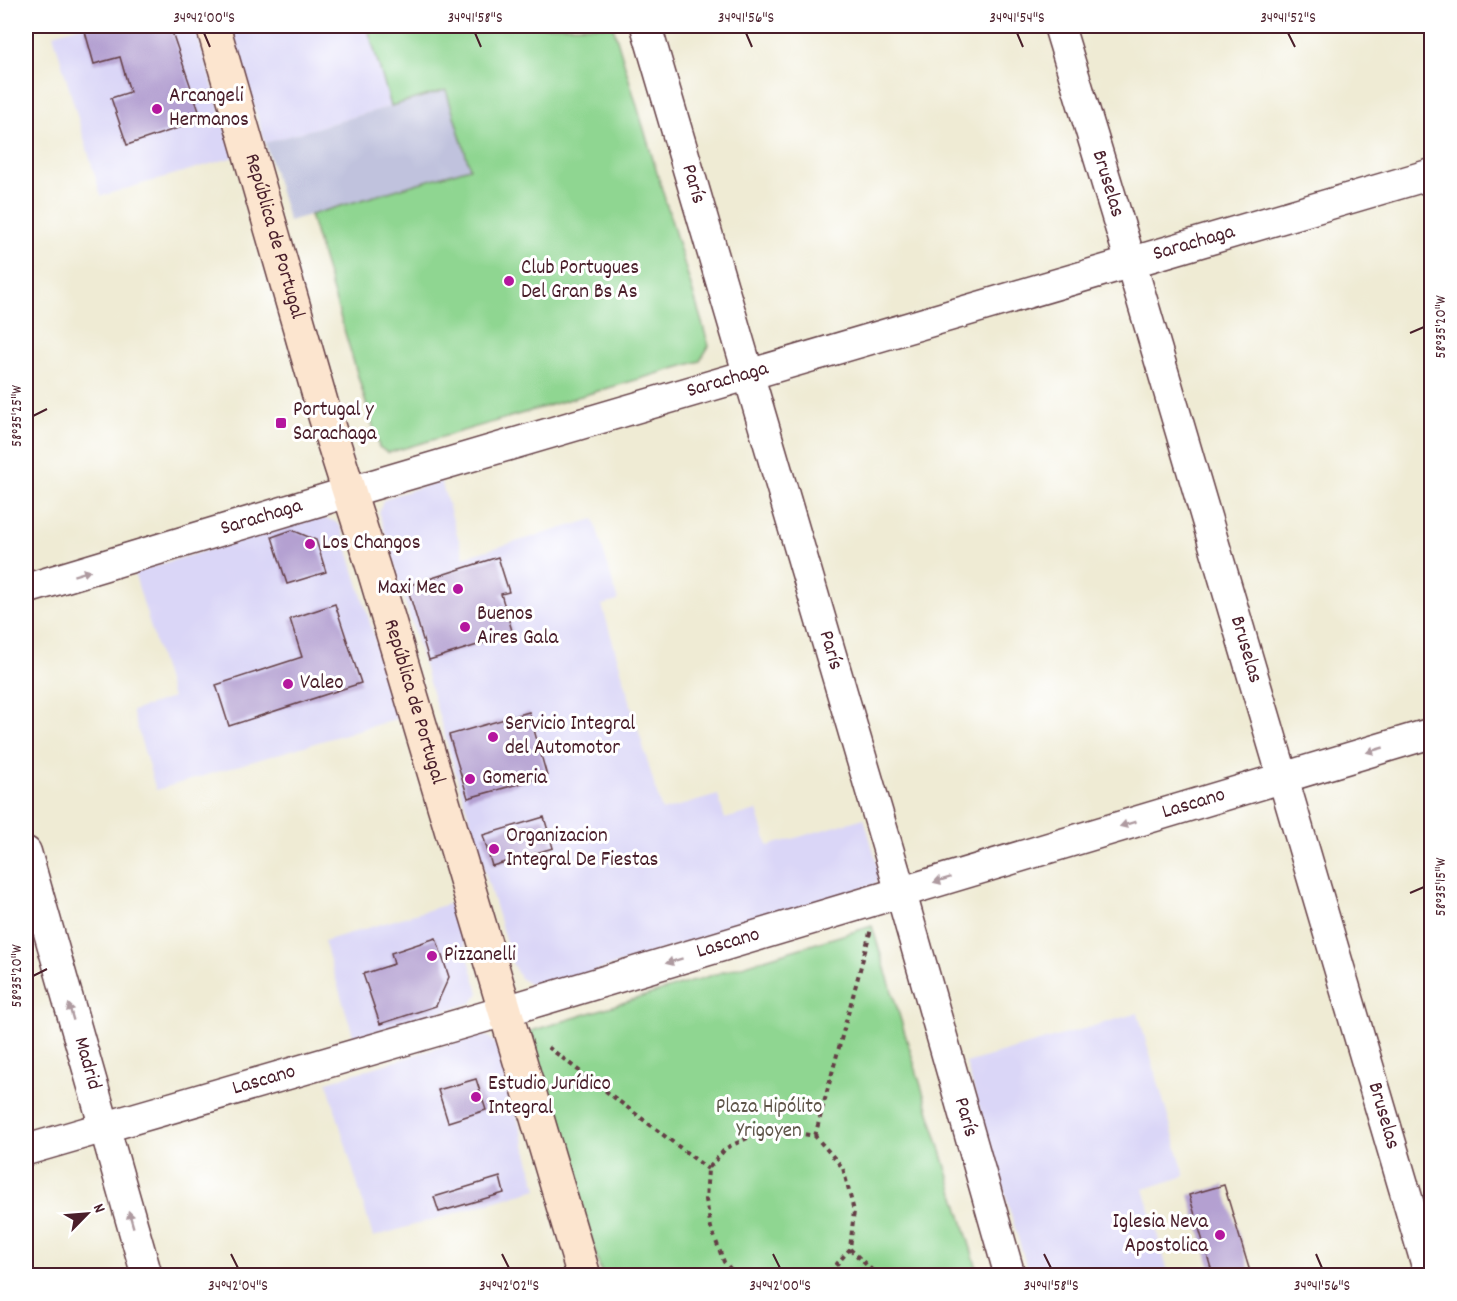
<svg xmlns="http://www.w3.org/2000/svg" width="1457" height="1301" viewBox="0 0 1457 1301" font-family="Dekko,sans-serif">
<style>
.built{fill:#dad6f7}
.industrial{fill:#c0c2dd}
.green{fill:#8fd691;stroke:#6c7a5e;stroke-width:1.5}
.building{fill:#b4a0d1}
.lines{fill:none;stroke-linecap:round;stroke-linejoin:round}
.minor-casing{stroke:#633e44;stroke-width:33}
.secondary-casing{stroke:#633e44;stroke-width:36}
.path{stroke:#633e44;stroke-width:4;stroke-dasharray:4.5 4.5;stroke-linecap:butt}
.minor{stroke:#fff;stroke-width:30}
.secondary{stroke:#fce5cf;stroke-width:33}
.oneway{fill:#ae9aa0}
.ticks{fill:none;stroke:#4a1f2b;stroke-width:2}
.poi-dot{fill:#b5179e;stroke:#fff;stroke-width:2}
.labels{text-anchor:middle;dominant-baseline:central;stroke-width:6;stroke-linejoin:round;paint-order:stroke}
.poi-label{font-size:21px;fill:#4a1f2b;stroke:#fff;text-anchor:start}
.street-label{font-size:21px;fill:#4a1f2b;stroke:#fff}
.park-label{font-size:21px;fill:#5f564a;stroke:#fff}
.neatline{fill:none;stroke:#4a1f2b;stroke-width:2}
.ticks-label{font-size:15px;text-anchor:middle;fill:#4a1f2b}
</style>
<rect width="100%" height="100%" fill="#fff"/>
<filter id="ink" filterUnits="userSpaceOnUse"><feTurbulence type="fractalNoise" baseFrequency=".0167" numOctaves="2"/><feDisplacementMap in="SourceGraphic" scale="12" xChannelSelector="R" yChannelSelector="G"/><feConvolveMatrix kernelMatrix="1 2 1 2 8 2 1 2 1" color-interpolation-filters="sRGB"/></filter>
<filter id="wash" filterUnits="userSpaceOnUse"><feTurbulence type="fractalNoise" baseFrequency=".008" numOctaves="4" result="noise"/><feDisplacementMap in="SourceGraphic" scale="24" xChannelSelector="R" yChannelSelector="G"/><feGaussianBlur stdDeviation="1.35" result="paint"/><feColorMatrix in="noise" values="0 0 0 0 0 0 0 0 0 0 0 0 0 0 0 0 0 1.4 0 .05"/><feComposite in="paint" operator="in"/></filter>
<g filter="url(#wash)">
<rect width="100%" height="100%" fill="#efebd4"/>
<g class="built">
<polygon points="81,26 195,26 234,157 101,196 53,34"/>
<polygon points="230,26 367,26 391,106 265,143"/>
<polygon points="441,481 464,557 594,519 618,601 602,605 662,811 718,795 725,819 757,810 768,846 864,818 880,874 876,884 547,986 533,986 520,978 512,963 379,513 383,501 392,496"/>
<polygon points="318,517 334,521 341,527 399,718 156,790 132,711 172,698 134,572"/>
<polygon points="452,903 479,993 472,1003 354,1038 324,941"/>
<polygon points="1138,1013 1185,1176 1144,1189 1169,1275 1029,1275 966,1063"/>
<polygon points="479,1035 489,1037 498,1046 537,1189 373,1237 327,1082"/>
</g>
<polygon class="industrial" points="446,90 470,168 289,221 265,143"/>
<g class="green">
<polygon points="367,26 613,26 709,346 700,361 388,453 379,447 310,215 470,168 446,90 391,106"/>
<polygon points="872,926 979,1275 602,1275 528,1032"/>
</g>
<g id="blocks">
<g class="building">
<polygon points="91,26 170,26 202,120 127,145 111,98 130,92 120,57 94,64 84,28"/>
<polygon points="292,530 316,540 326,572 287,584 272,537"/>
<polygon points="498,557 509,592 501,594 513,634 429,660 407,586"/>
<polygon points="335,604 361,683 229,726 216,685 302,657 290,619"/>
<polygon points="529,712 547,776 468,798 449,735"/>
<polygon points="544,817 553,848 492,866 483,835"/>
<polygon points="436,938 449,977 436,1006 380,1024 363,974 394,964 391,953"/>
<polygon points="476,1079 486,1110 448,1122 438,1090"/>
<polygon points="500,1177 504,1193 439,1212 434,1197"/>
<polygon points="1224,1185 1251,1275 1213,1275 1189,1195"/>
</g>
</g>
</g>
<g filter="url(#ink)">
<use href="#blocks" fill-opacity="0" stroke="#633e44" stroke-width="1.5"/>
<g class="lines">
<defs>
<g id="minor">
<path id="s1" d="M646 26 901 893 1010 1276"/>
<path id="s2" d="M1059 26 1131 263 1430 1276"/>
<path id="s3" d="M26 589 349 492 1432 174"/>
<path id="s4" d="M26 852 147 1276"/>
<path id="s5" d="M26 1150 505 1011 1432 733"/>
</g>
<g id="secondary">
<path id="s6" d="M213 26 325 416 373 567 584 1276"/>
</g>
</defs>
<use href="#minor" class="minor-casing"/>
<use href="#secondary" class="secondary-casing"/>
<g class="path">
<polyline points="548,1047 708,1169"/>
<polyline points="815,1136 871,929"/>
<polyline points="850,1249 878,1276"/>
<polyline points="737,1276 724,1262 711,1228 706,1200 708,1169 726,1148 756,1134 787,1131 815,1136 843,1168 854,1211 850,1249 829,1273 822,1276"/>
</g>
<use href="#minor" class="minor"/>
<use href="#secondary" class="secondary"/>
</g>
<defs><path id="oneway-solid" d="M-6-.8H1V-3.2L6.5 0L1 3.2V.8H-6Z" transform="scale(1.5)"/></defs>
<g class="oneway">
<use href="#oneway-solid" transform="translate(82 573) rotate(-17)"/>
<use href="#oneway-solid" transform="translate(1375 750) rotate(164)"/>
<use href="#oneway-solid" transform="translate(1128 824) rotate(163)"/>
<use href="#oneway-solid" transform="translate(942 880) rotate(163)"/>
<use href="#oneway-solid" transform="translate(674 961) rotate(163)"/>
<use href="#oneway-solid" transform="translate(71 1012) rotate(-106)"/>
<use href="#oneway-solid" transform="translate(131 1219) rotate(-106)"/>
</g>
</g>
<path class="ticks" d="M204 33 210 47M475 33 481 47M746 33 752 47M1017 33 1023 47M1288 33 1295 47M1410 333 1424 327M33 416 47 409M1410 893 1424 887M33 976 47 969M231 1254 238 1268M502 1254 509 1268M773 1254 780 1268M1044 1254 1051 1268M1316 1254 1322 1268"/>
<g class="poi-dot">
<circle cx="157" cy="109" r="6"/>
<circle cx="509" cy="281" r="6"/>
<rect x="275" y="417" width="12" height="12" rx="3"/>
<circle cx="310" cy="544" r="6"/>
<circle cx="458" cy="589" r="6"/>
<circle cx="465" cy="627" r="6"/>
<circle cx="288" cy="684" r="6"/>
<circle cx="493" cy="737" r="6"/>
<circle cx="470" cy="779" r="6"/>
<circle cx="494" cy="849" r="6"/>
<circle cx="432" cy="956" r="6"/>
<circle cx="476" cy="1097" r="6"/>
<circle cx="1220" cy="1235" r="6"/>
</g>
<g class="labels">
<g class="poi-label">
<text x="169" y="97">Arcangeli<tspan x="169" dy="24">Hermanos</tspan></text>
<text x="521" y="269">Club Portugues<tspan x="521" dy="24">Del Gran Bs As</tspan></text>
<text x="293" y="411">Portugal y<tspan x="293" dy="24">Sarachaga</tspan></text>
<text x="322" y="544">Los Changos</text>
<text x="446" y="589" text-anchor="end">Maxi Mec</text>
<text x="477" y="615">Buenos<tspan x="477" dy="24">Aires Gala</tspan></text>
<text x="300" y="684">Valeo</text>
<text x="505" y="725">Servicio Integral<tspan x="505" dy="24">del Automotor</tspan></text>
<text x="482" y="779">Gomeria</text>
<text x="506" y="837">Organizacion<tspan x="506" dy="24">Integral De Fiestas</tspan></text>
<text x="444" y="956">Pizzanelli</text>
<text x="488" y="1085">Estudio Jurídico<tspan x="488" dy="24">Integral</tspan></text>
<text x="1208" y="1223" text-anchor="end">Iglesia Neva<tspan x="1208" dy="24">Apostolica</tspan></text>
</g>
<g class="street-label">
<text stroke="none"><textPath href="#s1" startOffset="165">París</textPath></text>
<text stroke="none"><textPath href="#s2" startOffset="165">Bruselas</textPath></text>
<text stroke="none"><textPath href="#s6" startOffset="219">República de Portugal</textPath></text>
<text stroke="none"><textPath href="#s3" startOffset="1218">Sarachaga</textPath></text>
<text stroke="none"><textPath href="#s3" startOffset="732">Sarachaga</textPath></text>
<text stroke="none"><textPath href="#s3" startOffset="246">Sarachaga</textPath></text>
<text stroke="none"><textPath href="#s1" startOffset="651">París</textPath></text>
<text stroke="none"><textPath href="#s2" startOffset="651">Bruselas</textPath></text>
<text stroke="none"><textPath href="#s6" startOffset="705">República de Portugal</textPath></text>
<text stroke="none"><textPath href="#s5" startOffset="1218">Lascano</textPath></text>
<text stroke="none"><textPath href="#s5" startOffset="732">Lascano</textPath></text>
<text stroke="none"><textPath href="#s4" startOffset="220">Madrid</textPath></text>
<text stroke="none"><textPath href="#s5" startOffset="248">Lascano</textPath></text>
<text stroke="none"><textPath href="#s2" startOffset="1137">Bruselas</textPath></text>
<text stroke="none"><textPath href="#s1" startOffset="1137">París</textPath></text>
</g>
<g class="park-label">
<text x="769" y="1108">Plaza Hipólito<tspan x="769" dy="24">Yrigoyen</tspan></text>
</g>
</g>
<rect width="1457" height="1301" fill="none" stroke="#fff" stroke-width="66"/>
<g transform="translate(87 1214) rotate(65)" stroke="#ffffff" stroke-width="4.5" paint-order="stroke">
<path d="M0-4.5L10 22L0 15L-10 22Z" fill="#4a1f2b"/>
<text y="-9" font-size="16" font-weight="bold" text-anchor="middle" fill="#4a1f2b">N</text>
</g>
<rect x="33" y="33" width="1391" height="1235" class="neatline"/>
<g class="ticks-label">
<text x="204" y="22">34°42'00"S</text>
<text x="475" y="22">34°41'58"S</text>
<text x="746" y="22">34°41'56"S</text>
<text x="1017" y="22">34°41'54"S</text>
<text x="1288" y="22">34°41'52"S</text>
<text transform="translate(1440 327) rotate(-90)" y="5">58°35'20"W</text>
<text transform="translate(16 416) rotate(-90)" y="5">58°35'25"W</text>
<text transform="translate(1440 887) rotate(-90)" y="5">58°35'15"W</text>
<text transform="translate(16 976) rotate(-90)" y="5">58°35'20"W</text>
<text x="238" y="1290">34°42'04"S</text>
<text x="509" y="1290">34°42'02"S</text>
<text x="780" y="1290">34°42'00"S</text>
<text x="1051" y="1290">34°41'58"S</text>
<text x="1322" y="1290">34°41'56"S</text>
</g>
</svg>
